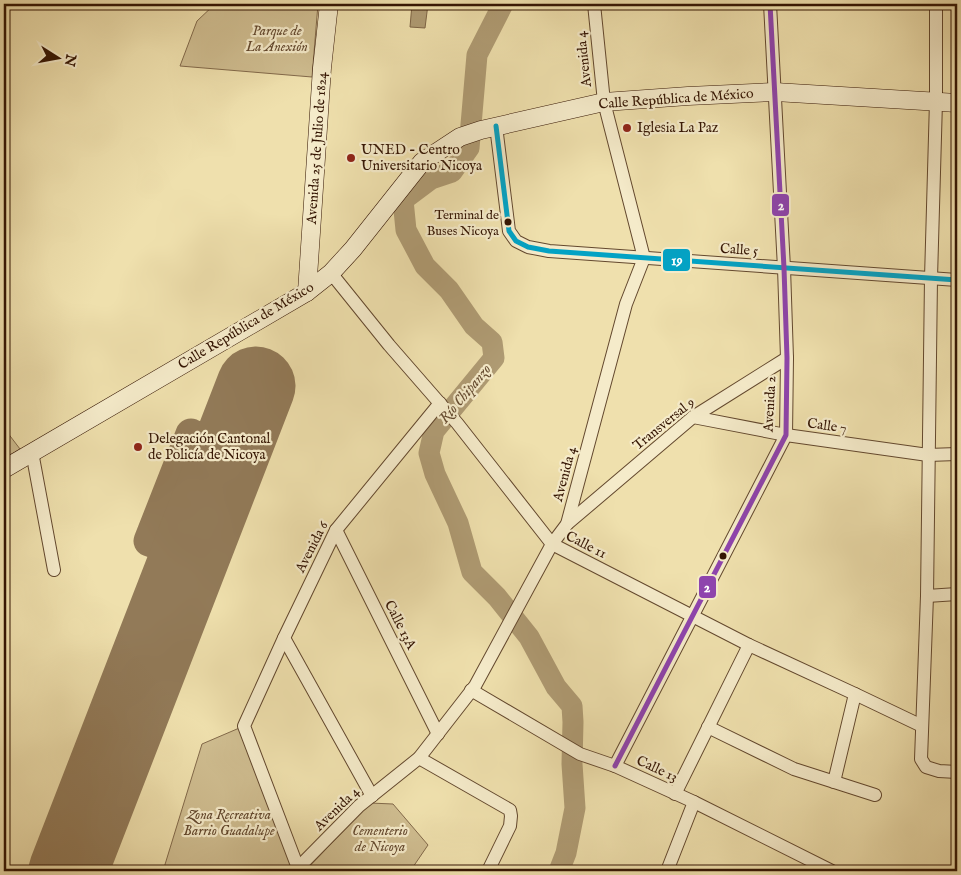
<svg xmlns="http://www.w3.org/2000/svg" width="961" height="875" viewBox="0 0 961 875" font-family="'IM FELL English',serif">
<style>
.green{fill:#cfbd90;stroke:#82694a}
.water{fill:#af9b73;stroke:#7e6546}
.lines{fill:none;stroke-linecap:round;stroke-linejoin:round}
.river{stroke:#af9b73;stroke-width:21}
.taxiway{stroke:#927a58;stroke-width:31}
.runway{stroke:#927a58;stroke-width:79}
.minor-casing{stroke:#63482e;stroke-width:14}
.secondary-casing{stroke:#341503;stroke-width:19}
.minor{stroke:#f5ebca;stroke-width:12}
.secondary{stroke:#f5ebca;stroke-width:18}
.bus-1-casing{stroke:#f5ebca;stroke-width:9}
.bus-2-casing{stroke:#f5ebca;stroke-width:9}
.bus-1{stroke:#03a2c4;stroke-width:5}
.bus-2{stroke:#8e44ad;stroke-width:5}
.poi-dot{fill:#8f2418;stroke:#f5ebca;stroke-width:2}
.bus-dot{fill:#341503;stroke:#f5ebca;stroke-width:2}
.labels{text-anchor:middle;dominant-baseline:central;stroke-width:4.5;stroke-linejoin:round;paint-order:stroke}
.bus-label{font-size:13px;fill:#341503;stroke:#f5ebca;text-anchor:end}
.park-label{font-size:14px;font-style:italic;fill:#62472d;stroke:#f5ebca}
.street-label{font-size:14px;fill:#341503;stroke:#f5ebca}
.poi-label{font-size:14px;fill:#341503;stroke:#f5ebca;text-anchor:start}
.water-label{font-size:15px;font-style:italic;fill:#654b30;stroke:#f5ebca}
.line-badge{stroke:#f5ebca;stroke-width:2}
.badge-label{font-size:14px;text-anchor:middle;font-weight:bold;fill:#fff}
</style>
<rect width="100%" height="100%" fill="#efe0ad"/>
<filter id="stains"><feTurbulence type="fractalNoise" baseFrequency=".004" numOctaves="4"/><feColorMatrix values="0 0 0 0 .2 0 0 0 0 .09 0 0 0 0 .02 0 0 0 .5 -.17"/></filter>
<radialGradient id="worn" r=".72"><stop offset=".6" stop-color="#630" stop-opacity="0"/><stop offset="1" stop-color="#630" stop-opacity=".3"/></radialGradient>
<g class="green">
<polygon points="215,4 318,4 312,77 180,66 197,21"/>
<polygon points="4,428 20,449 4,459"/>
<polygon points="244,726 294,871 163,871 202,744"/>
<polygon points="370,803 393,804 428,845 413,867 412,871 305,871"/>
</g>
<polygon class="water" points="412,4 428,4 425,28 410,27"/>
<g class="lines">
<polyline class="river" points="503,4 477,55 469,148 452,172 431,179 403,200 406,230 425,266 449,290 474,326 492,342 494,358 434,431 429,453 435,474 458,523 472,572 497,597 529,637 556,687 572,706 573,722 572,764 575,808 566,853 559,871"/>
<polyline class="taxiway" points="190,556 149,541 191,434 230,452"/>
<polyline class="runway" points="68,871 256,386"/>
<defs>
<g id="minor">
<polyline points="936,4 936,101 931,278 927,596 921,759 926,767 939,771 957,772"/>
<polyline points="496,126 509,231 516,241 528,247 549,251 957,280"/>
<polyline points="331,273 389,345 457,423 552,544 749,645 855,694 922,726"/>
<polyline points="693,417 786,435 928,455 957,454"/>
<polyline points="32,452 54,570"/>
<polyline points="567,524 693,417 787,358"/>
<polyline points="336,530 438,734"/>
<polyline points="927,596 957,594"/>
<polyline points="284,638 372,796"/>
<polyline points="471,690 580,754 615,766 694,802 832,871"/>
<polyline points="708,727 794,769 875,795"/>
<polyline points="419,758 510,810 511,816 510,826 488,871"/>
<polyline points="615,766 786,435 787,358 784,268 770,4"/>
<polyline points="834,782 855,694"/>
<polyline points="675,794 749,645"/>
<polyline points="298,868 244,726 284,638 336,530 440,403"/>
<polyline points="295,871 359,806 419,758 475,686 552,544 567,524 626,304 644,258 604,102 594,4"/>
<polyline points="667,871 694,802"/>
</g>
<g id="secondary">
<polyline points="307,292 322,68 329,4"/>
<polyline points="4,469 307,292 331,273 353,249 422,162 460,137 481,130 604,102 688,96 775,92 957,103"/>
</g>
</defs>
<use href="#minor" class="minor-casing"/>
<use href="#secondary" class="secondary-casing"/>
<use href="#minor" class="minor"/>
<use href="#secondary" class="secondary"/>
<defs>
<polyline id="bus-1" points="496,126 509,231 516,241 528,247 549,251 957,280"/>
<polyline id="bus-2" points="615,766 786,435 787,358 784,268 770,4"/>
</defs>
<use href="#bus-1" class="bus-1-casing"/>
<use href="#bus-2" class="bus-2-casing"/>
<use href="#bus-1" class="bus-1"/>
<use href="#bus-2" class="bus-2"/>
</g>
<g class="poi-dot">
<circle cx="627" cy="128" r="5"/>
<circle cx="351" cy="158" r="5"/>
<circle cx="138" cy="447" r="5"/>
</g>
<g class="bus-dot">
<circle cx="508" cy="222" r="4.5"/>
<circle cx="723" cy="556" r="4.5"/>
</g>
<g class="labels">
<g class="bus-label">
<text x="499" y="215">Terminal de<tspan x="499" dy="16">Buses Nicoya</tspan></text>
</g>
<g class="park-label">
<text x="277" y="31">Parque de<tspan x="277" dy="16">La Anexión</tspan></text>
<text x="229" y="815">Zona Recreativa<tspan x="229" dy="16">Barrio Guadalupe</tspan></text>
<text x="380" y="831">Cementerio<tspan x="380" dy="16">de Nicoya</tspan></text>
</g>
<g class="street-label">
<text transform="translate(584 59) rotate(-96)">Avenida 4</text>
<text transform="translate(676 99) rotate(-4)">Calle República de México</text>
<text transform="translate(317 148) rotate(-86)">Avenida 25 de Julio de 1824</text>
<text transform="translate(739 250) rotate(4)">Calle 5</text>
<text transform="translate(246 326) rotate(-31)">Calle República de México</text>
<text transform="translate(770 404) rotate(-87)">Avenida 2</text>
<text transform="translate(664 424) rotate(-39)">Transversal 9</text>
<text transform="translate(827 426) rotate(8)">Calle 7</text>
<text transform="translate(565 474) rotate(-75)">Avenida 4</text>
<text transform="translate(586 545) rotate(27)">Calle 11</text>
<text transform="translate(312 547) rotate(-63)">Avenida 6</text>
<text transform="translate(400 625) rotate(63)">Calle 13A</text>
<text transform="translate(657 769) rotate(25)">Calle 13</text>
<text transform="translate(337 809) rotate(-44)">Avenida 4</text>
</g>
<g class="poi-label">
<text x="637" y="128">Iglesia La Paz</text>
<text x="361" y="150">UNED - Centro<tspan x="361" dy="16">Universitario Nicoya</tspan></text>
<text x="148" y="439">Delegación Cantonal<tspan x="148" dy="16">de Policía de Nicoya</tspan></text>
</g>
<g class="water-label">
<text transform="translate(465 394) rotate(-50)">Río Chipanzo</text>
</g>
</g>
<g class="line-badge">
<rect x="771" y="193" width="19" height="24" rx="5" fill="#8e44ad"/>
<rect x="662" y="248" width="29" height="24" rx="5" fill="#03a2c4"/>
<rect x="698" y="575" width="19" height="24" rx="5" fill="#8e44ad"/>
</g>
<g class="badge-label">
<text x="781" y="210">2</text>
<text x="677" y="265">19</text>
<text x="707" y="592">2</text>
</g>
<rect width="961" height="875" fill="none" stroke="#efe0ad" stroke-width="20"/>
<rect x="5" y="5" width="951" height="865" fill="none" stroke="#341503" stroke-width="2.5"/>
<rect x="10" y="10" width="941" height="855" fill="none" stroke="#341503"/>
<g transform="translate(58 58) rotate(101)" stroke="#f5ebca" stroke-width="4" paint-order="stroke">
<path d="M0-4L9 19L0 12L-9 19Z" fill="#341503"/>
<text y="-8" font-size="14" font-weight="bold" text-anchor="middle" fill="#341503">N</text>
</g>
<rect width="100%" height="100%" filter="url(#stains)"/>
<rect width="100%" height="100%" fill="url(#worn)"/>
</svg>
